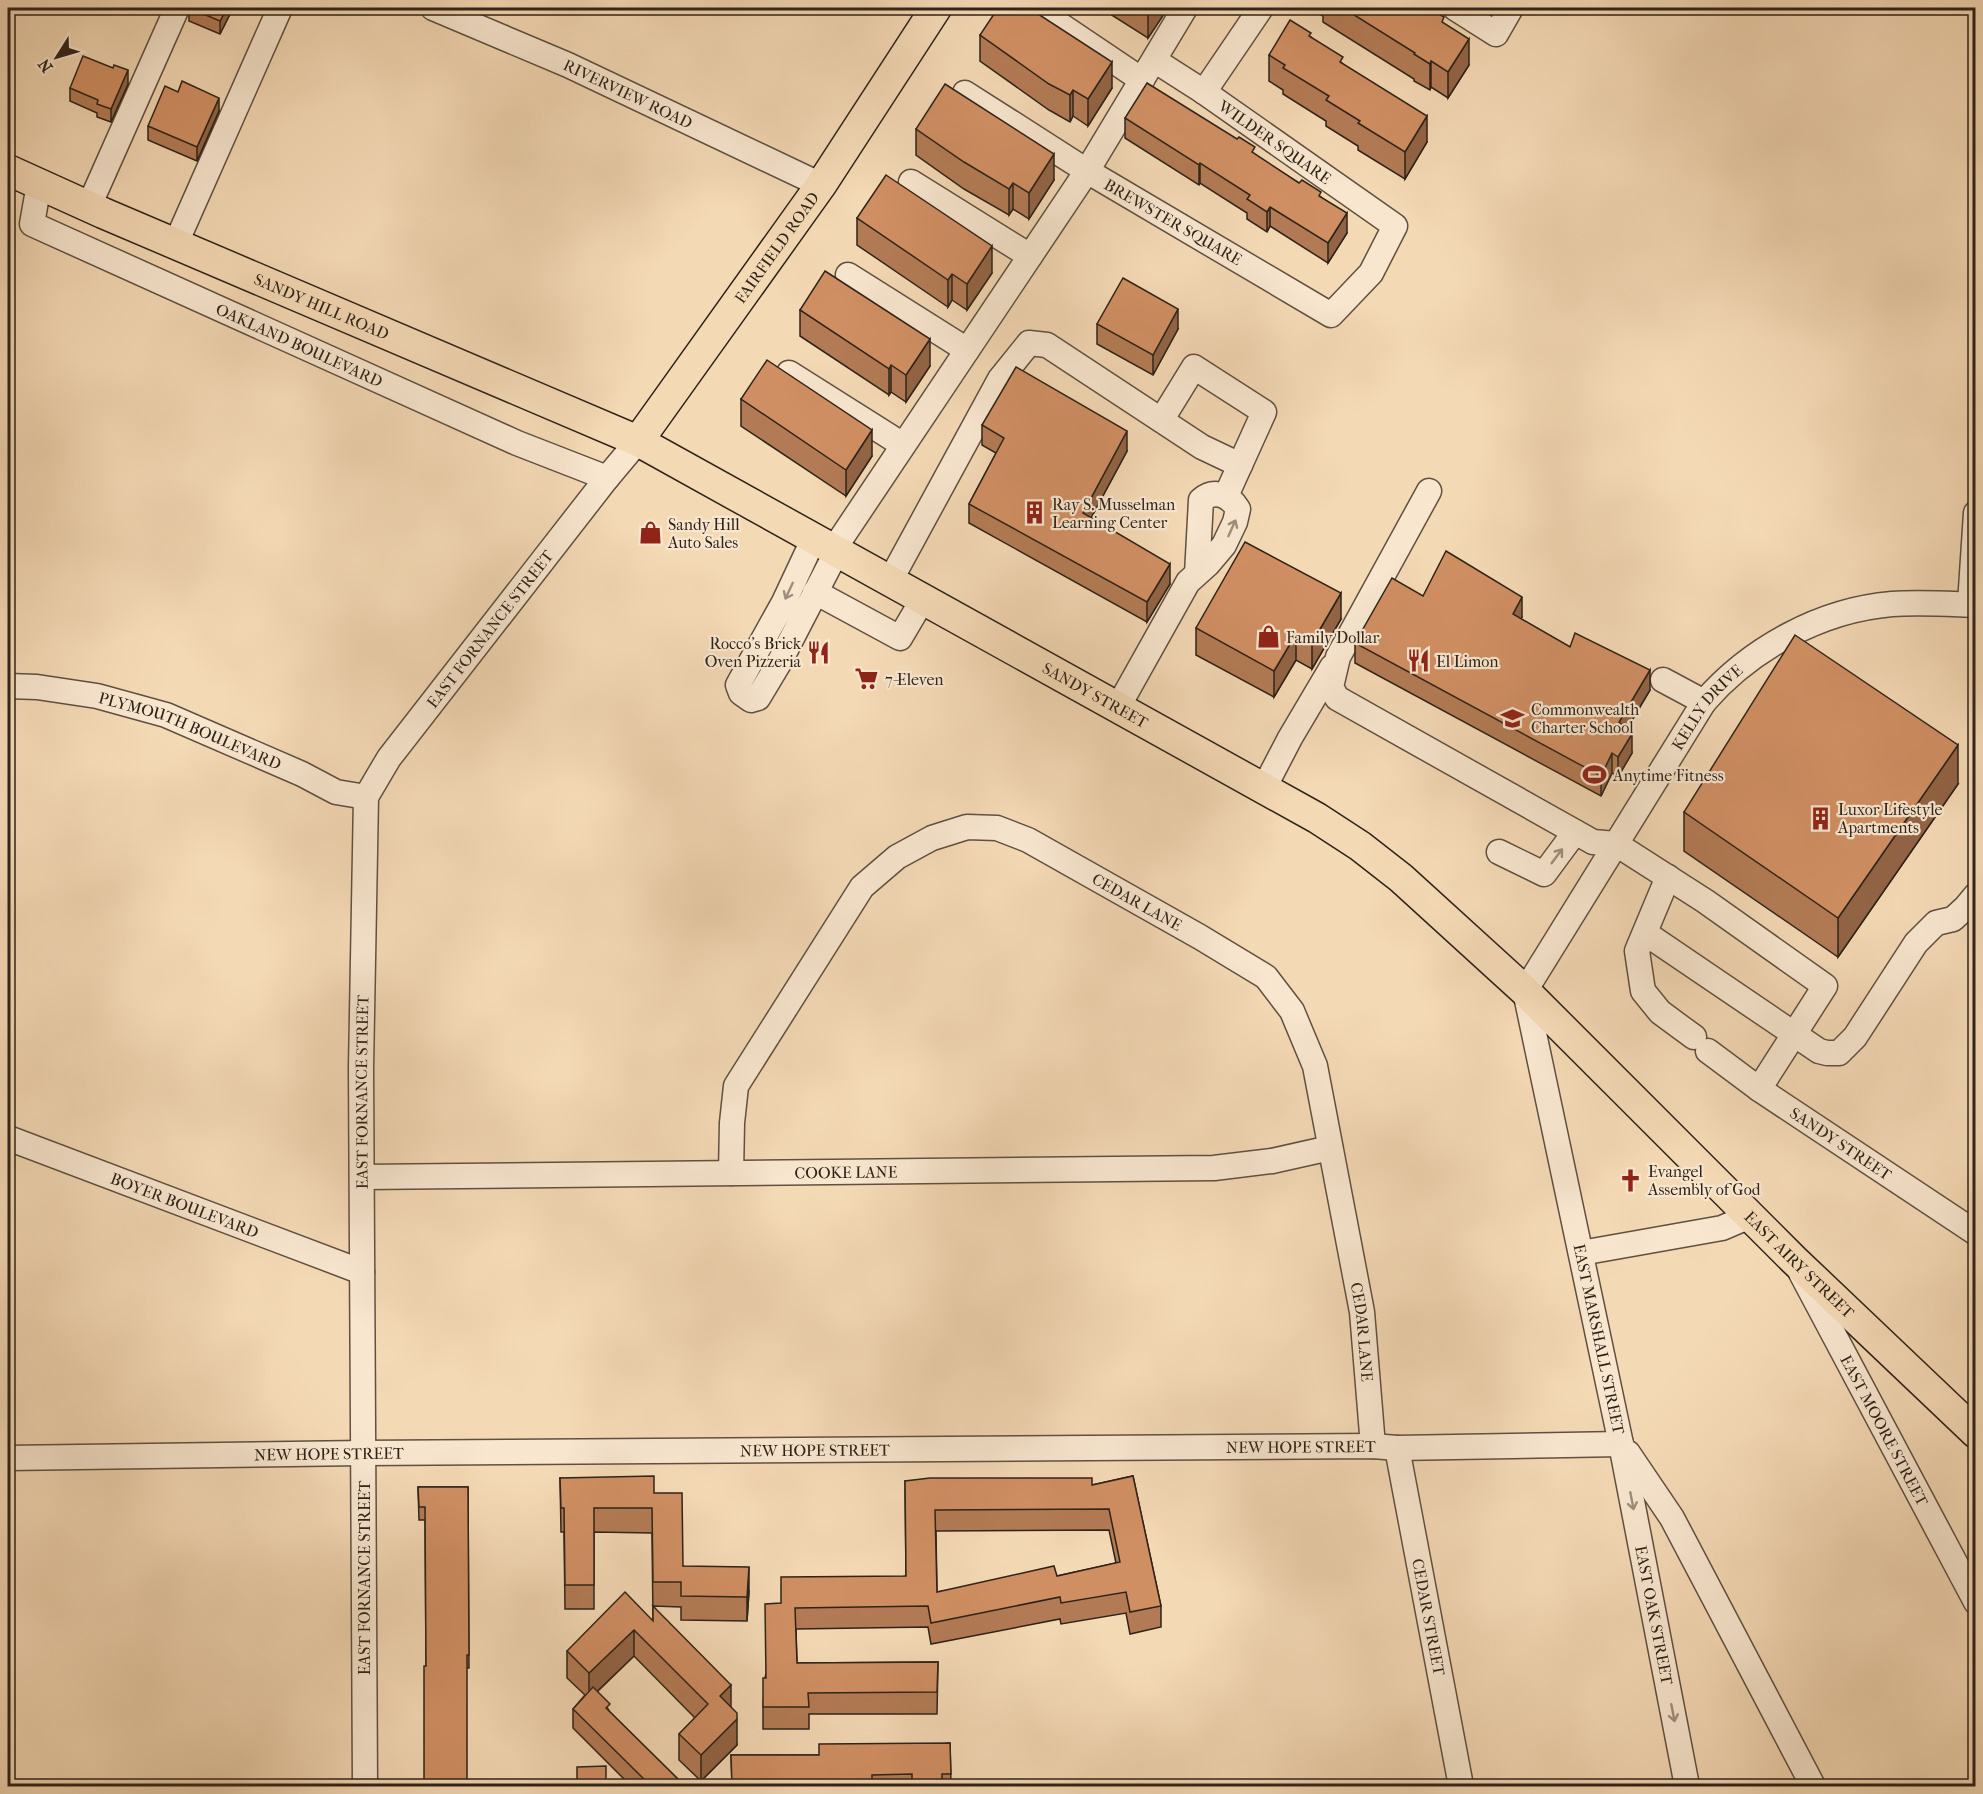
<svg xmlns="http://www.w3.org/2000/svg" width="1983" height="1794" viewBox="0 0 1983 1794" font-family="'IM FELL French Canon',serif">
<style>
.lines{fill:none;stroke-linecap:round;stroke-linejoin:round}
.minor-casing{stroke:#605040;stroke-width:27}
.major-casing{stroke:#2e2319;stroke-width:33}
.minor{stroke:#f8e6cf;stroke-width:24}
.major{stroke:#f4d9b5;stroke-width:30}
.wall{fill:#b37b55;stroke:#2e2319;stroke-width:1.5;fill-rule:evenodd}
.shaded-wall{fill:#926445;stroke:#2e2319;stroke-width:1.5}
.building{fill:#d08f63;stroke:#2e2319;stroke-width:1.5;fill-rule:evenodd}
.oneway{stroke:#9d8e7d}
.labels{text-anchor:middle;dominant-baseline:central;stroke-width:4.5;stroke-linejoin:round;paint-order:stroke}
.street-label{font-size:16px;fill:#2e2319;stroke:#f8e6cf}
.poi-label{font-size:16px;fill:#2e2319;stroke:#f8e6cf;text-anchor:start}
</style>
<rect width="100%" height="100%" fill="#f4d9b5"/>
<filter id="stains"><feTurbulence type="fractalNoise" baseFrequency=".00333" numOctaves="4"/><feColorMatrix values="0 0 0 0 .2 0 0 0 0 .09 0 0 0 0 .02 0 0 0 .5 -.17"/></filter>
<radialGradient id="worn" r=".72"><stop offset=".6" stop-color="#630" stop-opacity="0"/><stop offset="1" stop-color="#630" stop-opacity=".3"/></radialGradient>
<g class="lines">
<defs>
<g id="minor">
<path id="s1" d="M433 8 568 65 821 185"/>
<polyline points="1455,8 1496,34 1511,8"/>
<polyline points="1038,10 1142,80"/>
<path id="s2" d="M1154 60 1204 92 1395 226 1371 273 1331 315 1087 171 1185 8"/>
<polyline points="1204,92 1261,8"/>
<polyline points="911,182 1030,256"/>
<path id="s3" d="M39 184 32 224 517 443 607 478"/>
<polyline points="89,206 177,8"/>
<polyline points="176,243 280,8"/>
<polyline points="848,275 967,350"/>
<polyline points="789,373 903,445"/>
<polyline points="1162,419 1194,367 1264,412 1226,496"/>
<polyline points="1429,491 1338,657 1331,687 1337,698 1593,842 1616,844 1705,901 1825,986 1759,1089"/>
<polyline points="814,538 784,602 738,685 741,693 751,700 758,698 779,663 837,551"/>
<polyline points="834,549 1087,171 965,93"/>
<polyline points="890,581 1000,379 1029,343 1047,345 1202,447 1240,465"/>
<polyline points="815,592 900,638 923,599"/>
<polyline points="1970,604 1976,513"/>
<polyline points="1663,680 1704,702"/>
<path id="s4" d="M8 686 37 687 97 696 166 715 302 774 336 792 366 797"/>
<path d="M1118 707 1188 582 1208 564 1224 545 1235 522 1238 509C1230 496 1215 488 1201 500L1197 574"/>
<polyline points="1264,788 1290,738 1332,667"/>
<polyline points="1499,852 1544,874 1575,832"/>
<polyline points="1668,877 1637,951 1643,991 1660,1012 1694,1037"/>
<polyline points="1645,933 1819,1051 1827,1053 1839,1053 1855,1037 1916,943 1936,923 1953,919 1966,907 1976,895"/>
<path id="s5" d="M1708 1051 1759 1089 1976 1233"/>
<path id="s6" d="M8 1138 362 1272"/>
<path id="s7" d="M731 1173 732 1123 736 1086 862 887 897 857 932 838 967 827 997 828 1028 840 1200 937 1266 977 1292 1011 1315 1066 1362 1312 1373 1446"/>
<path id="s8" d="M362 1177 1214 1168 1272 1161 1330 1148"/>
<polyline points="1581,1253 1722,1228 1750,1216"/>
<path id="s9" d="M1801 1273 1976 1602"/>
<path id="s10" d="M1397 1448 1461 1786"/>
<polyline points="1628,1453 1672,1518 1813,1786"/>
<path id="s11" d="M8 1458 363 1453 1373 1446 1397 1448 1621 1444"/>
<path id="s12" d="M365 1786 361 1068 366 797 389 758 607 478 638 441"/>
<path id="s13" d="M1687 1786 1621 1444 1525 991 1704 702C1751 648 1821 610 1892 604 1920 602 1948 604 1976 605"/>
</g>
<g id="major">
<path id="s14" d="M8 170 103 213 638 441 1317 818 1360 846 1401 878 1525 991 1794 1260 1976 1433"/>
<path id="s15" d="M638 441 821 185 936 8"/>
</g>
</defs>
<use href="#minor" class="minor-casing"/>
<use href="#major" class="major-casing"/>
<use href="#minor" class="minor"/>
<use href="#major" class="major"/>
</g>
<g class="wall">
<polygon points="189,8 233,8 220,34 189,21"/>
<polygon points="1095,8 1168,8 1148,38 1107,12 1105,14"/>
<polygon points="1310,8 1429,8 1444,24 1469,65 1448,98 1431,87 1430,90 1414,81 1414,79 1323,22 1323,16"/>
<polygon points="980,35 1112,88 1088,126 1073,116 1070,122 1049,110 980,61"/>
<polygon points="1311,37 1343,64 1427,142 1405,179 1358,150 1358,146 1326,126 1326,121 1283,94 1283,90 1269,81 1269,55"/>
<polygon points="113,68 128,84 111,122 97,117 97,113 70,101 70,88"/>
<polygon points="219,111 197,161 148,140 148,126"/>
<polygon points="1125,118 1255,155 1321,197 1347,233 1328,263 1270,226 1267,232 1247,219 1247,213 1200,183 1199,185 1125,138"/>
<polygon points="916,129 1054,180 1029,219 1013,209 1009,215 964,189 916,155"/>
<polygon points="857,218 992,273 967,310 952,300 948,307 857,245"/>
<polygon points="800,310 930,366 906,402 891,392 889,395 800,336"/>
<polygon points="1097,324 1178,329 1153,375 1097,344"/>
<polygon points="741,399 872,456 846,496 741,426"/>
<polygon points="982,425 1127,451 1091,518 1170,584 1147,622 969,523 969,504 996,453 982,445"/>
<polygon points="1423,596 1522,617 1521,619 1570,647 1650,690 1627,729 1632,753 1618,777 1612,773 1601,796 1355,663 1355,643"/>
<polygon points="1341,619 1312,669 1296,660 1274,697 1196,655 1196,628"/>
<polygon points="1958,784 1838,957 1684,851 1684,812"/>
<path d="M1133 1476 1161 1606V1627L1130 1634 1126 1613 1061 1624 1060 1619 931 1644 928 1627 796 1629 797 1663 938 1662 937 1714H809V1729H763V1707L765 1678 781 1603 906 1576 905 1481 1092 1485ZM1109 1530 1116 1563 1057 1576 937 1592 936 1531Z"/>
<polygon points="560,1478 654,1493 683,1566 749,1591 747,1621 681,1620 681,1607 653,1606 731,1707 737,1745 701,1781 679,1760 679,1734 695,1718 634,1656 597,1692 610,1712 685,1786 631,1786 573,1728 573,1709 585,1695 567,1678 567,1651 653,1621 652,1533 594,1532 594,1609 565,1609 564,1532 561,1532"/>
<polygon points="418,1487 468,1487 469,1668 426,1666 425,1520 419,1520"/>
<polygon points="950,1743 951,1786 732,1786 731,1755 819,1755"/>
</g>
<g class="shaded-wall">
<polygon points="227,8 233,8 220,34 220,21"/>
<polygon points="1151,8 1168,8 1148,38 1148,12"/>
<polygon points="1469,39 1469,65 1448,98 1448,72"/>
<polygon points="1431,61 1431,87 1430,90 1430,64"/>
<polygon points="1112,62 1112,88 1088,126 1088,99"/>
<polygon points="128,70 128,84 111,122 111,109"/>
<polygon points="1073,90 1073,116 1070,122 1070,95"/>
<polygon points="219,98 219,111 197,161 197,147"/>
<polygon points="1427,116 1427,142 1405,179 1405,152"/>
<polygon points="1054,154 1054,180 1029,219 1029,193"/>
<polygon points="1200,163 1200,183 1199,185 1199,165"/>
<polygon points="1013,183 1013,209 1009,215 1009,189"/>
<polygon points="1270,207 1270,226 1267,232 1267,212"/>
<polygon points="1347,213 1347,233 1328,263 1328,243"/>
<polygon points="992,246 992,273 967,310 967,284"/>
<polygon points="952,274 952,300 948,307 948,280"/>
<polygon points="1178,309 1178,329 1153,375 1153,355"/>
<polygon points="930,339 930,366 906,402 906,375"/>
<polygon points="891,365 891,392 889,395 889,369"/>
<polygon points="872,430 872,456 846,496 846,470"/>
<polygon points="1127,431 1127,451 1083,533 1083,513"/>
<polygon points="1170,564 1170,584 1147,622 1147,602"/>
<polygon points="1341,593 1341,619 1312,669 1312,643"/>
<polygon points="1522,597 1522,617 1513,634 1513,614"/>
<polygon points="1296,634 1296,660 1274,697 1274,671"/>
<polygon points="1650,670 1650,690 1619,742 1619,722"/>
<polygon points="1632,734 1632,753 1618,777 1618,757"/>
<polygon points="1958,745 1958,784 1838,957 1838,918"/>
<polygon points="1612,753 1612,773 1601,796 1601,776"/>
<polygon points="749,1567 749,1591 747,1621 747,1597"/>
<polygon points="634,1630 634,1656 589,1699 589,1673"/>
<polygon points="731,1685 731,1711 720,1696"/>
<polygon points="737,1719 737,1745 701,1781 701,1755"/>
</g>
<g class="building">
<polygon points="189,8 227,8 220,21"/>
<polygon points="998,8 1029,8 1112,62 1088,99 1073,90 1070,95 1049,84 980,35"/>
<polygon points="1141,8 1151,8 1148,12"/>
<polygon points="1343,8 1429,8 1444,17 1442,22 1469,39 1448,72 1431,61 1430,64 1414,54 1415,53"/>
<polygon points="1290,20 1311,33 1309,36 1343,57 1340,62 1427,116 1405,152 1358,123 1360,121 1326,100 1329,96 1283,68 1285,65 1269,55"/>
<polygon points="83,56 113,68 114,65 128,70 111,109 97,104 98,100 70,88"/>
<polygon points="182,81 219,98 197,147 148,126 165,86 178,92"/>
<polygon points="1147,83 1237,139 1239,137 1255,147 1252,152 1299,183 1302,180 1321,192 1319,196 1347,213 1328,243 1270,207 1267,212 1247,199 1250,195 1200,163 1199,165 1125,118"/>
<polygon points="945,84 1054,154 1029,193 1013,183 1009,189 964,162 916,129"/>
<polygon points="886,175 992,246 967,284 952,274 948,280 857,218"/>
<polygon points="825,271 930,339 906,375 891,365 889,369 800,310"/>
<polygon points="1123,278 1178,309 1153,355 1097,324"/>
<polygon points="767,360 872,430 846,470 741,399"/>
<polygon points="1016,367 1127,431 1083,513 1170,564 1147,602 969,504 1004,438 982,425"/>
<polygon points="1245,542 1341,593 1312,643 1296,634 1274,671 1196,628"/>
<polygon points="1446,551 1522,597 1513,614 1570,647 1575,633 1650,670 1619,722 1632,734 1618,757 1612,753 1601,776 1355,643 1392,578 1423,596"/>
<polygon points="1795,635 1958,745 1838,918 1684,812"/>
<polygon points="654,1476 654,1493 682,1493 683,1566 749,1567 747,1597 681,1596 681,1582 653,1582 652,1508 594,1508 594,1585 565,1585 564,1508 561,1508 560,1478"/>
<path d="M1133 1476 1161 1606 1130 1612 1126 1592 1061 1603 1060 1597 931 1623 928 1606 795 1608 797 1663 938 1662 937 1692 808 1693 809 1707H763V1678H766L765 1604 781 1603V1577L906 1576 905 1481 930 1478H1092V1485ZM1109 1509 1120 1562 1057 1576 1054 1566 937 1592 935 1510Z"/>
<polygon points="418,1487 468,1487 469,1655 467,1655 467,1786 424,1786 424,1666 426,1666 425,1507 419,1507"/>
<polygon points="625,1592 653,1621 653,1606 731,1685 720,1696 737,1713 737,1719 701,1755 679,1734 708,1704 634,1630 589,1673 567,1651"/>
<polygon points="593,1687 610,1704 606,1708 685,1786 649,1786 650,1785 573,1709"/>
<polygon points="950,1743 951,1774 942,1774 942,1786 912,1786 912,1774 872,1775 872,1786 732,1786 731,1755 819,1755 819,1744"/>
<polygon points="606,1766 606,1786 577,1786 577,1767"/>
</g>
<defs><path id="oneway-shaft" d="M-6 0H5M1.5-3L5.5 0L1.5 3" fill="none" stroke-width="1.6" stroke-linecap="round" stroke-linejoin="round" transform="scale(1.5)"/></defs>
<g class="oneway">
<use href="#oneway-shaft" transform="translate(1232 528) rotate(-66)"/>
<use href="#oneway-shaft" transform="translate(789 591) rotate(115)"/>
<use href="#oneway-shaft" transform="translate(1557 856) rotate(-53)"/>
<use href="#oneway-shaft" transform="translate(1632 1501) rotate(79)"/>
<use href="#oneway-shaft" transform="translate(1673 1713) rotate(79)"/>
</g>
<defs>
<symbol id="building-bare" viewBox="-9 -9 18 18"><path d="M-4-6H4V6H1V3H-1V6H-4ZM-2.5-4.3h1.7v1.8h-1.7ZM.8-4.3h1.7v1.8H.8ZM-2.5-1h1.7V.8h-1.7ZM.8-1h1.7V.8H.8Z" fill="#8f2418" stroke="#f8e6cf" stroke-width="2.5" paint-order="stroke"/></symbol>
<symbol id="shop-bare" viewBox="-9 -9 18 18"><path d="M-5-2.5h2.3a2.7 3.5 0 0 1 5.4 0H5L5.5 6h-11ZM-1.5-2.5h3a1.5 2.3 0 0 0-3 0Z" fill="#8f2418" stroke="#f8e6cf" stroke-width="2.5" paint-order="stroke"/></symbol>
<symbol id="restaurant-bare" viewBox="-9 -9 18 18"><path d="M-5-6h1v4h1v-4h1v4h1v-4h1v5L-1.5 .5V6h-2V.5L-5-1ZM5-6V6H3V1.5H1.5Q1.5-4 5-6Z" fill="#8f2418" stroke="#f8e6cf" stroke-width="2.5" paint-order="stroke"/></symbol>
<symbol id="supermarket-bare" viewBox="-9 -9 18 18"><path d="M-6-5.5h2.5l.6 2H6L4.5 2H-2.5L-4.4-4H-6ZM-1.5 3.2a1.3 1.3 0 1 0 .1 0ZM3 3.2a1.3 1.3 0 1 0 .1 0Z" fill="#8f2418" stroke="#f8e6cf" stroke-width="2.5" paint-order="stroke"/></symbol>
<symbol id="school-bare" viewBox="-9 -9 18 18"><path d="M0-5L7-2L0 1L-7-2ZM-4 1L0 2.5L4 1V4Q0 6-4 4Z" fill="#8f2418" stroke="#f8e6cf" stroke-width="2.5" paint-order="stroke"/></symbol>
<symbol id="stadium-bare" viewBox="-9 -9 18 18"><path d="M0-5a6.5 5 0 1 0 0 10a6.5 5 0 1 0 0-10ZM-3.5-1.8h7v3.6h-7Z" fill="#8f2418" stroke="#f8e6cf" stroke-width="2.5" paint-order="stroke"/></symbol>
<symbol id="church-bare" viewBox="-9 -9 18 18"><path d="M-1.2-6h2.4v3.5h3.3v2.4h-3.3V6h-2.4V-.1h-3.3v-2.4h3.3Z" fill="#8f2418" stroke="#f8e6cf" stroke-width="2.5" paint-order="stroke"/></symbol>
</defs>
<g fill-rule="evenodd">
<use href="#building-bare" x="1018" y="496" width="33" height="33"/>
<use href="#shop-bare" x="634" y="516" width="33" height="33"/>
<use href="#shop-bare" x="1252" y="620" width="33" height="33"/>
<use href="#restaurant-bare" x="802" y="636" width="33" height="33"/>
<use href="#restaurant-bare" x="1402" y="644" width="33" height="33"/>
<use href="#supermarket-bare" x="850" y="662" width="33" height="33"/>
<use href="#school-bare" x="1496" y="702" width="33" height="33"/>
<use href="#stadium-bare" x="1578" y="758" width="33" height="33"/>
<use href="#building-bare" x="1804" y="802" width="33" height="33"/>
<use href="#church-bare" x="1614" y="1164" width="33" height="33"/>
</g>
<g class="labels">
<g class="street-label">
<text stroke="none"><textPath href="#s1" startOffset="213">RIVERVIEW ROAD</textPath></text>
<text stroke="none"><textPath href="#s2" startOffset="146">WILDER SQUARE</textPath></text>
<text transform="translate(1173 222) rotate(30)">BREWSTER SQUARE</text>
<text stroke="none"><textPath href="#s15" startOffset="238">FAIRFIELD ROAD</textPath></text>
<text stroke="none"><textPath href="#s14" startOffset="342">SANDY HILL ROAD</textPath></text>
<text stroke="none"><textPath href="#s3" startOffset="334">OAKLAND BOULEVARD</textPath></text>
<text stroke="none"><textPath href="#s12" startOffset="1198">EAST FORNANCE STREET</textPath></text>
<text stroke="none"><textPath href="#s14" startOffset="1209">SANDY STREET</textPath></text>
<text stroke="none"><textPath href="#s13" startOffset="1149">KELLY DRIVE</textPath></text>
<text stroke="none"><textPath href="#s4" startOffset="189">PLYMOUTH BOULEVARD</textPath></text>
<text stroke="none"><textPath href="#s7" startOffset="634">CEDAR LANE</textPath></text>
<text stroke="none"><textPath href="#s12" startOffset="694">EAST FORNANCE STREET</textPath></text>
<text stroke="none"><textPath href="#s5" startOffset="162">SANDY STREET</textPath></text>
<text stroke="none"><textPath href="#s8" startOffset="484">COOKE LANE</textPath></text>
<text stroke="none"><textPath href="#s6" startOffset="189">BOYER BOULEVARD</textPath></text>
<text stroke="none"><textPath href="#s14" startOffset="2121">EAST AIRY STREET</textPath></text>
<text stroke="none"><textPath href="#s7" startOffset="1156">CEDAR LANE</textPath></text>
<text transform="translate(1599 1339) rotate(78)">EAST MARSHALL STREET</text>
<text stroke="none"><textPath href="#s9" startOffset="178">EAST MOORE STREET</textPath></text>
<text stroke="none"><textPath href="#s11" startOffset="1293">NEW HOPE STREET</textPath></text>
<text stroke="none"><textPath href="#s11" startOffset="807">NEW HOPE STREET</textPath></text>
<text stroke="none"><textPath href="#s11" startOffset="321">NEW HOPE STREET</textPath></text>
<text transform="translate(364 1578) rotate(-90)">EAST FORNANCE STREET</text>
<text transform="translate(1654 1615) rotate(79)">EAST OAK STREET</text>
<text stroke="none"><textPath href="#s10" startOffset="172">CEDAR STREET</textPath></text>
</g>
<g class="poi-label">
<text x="1052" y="504">Ray S. Musselman<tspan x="1052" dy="18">Learning Center</tspan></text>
<text x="668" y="524">Sandy Hill<tspan x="668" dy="18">Auto Sales</tspan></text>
<text x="1286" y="637">Family Dollar</text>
<text x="801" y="643" text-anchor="end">Rocco's Brick<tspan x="801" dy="18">Oven Pizzeria</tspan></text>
<text x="1436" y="661">El Limon</text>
<text x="885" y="679">7-Eleven</text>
<text x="1531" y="709">Commonwealth<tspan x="1531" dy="18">Charter School</tspan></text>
<text x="1613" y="775">Anytime Fitness</text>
<text x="1838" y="809">Luxor Lifestyle<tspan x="1838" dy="18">Apartments</tspan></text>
<text x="1648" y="1171">Evangel<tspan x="1648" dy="18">Assembly of God</tspan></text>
</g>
</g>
<rect width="1983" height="1794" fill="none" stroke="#f4d9b5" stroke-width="30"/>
<rect x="9" y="9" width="1965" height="1776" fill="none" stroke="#2e2319" stroke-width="3"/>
<rect x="15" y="15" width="1953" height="1764" fill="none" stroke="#2e2319" stroke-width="1.5"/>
<g transform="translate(57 57) rotate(233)" stroke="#f8e6cf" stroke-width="4.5" paint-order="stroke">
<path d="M0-4.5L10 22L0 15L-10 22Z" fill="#2e2319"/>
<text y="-9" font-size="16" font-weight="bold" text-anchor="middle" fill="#2e2319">N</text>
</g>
<rect width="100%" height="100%" filter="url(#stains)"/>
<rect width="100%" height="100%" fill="url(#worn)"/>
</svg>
